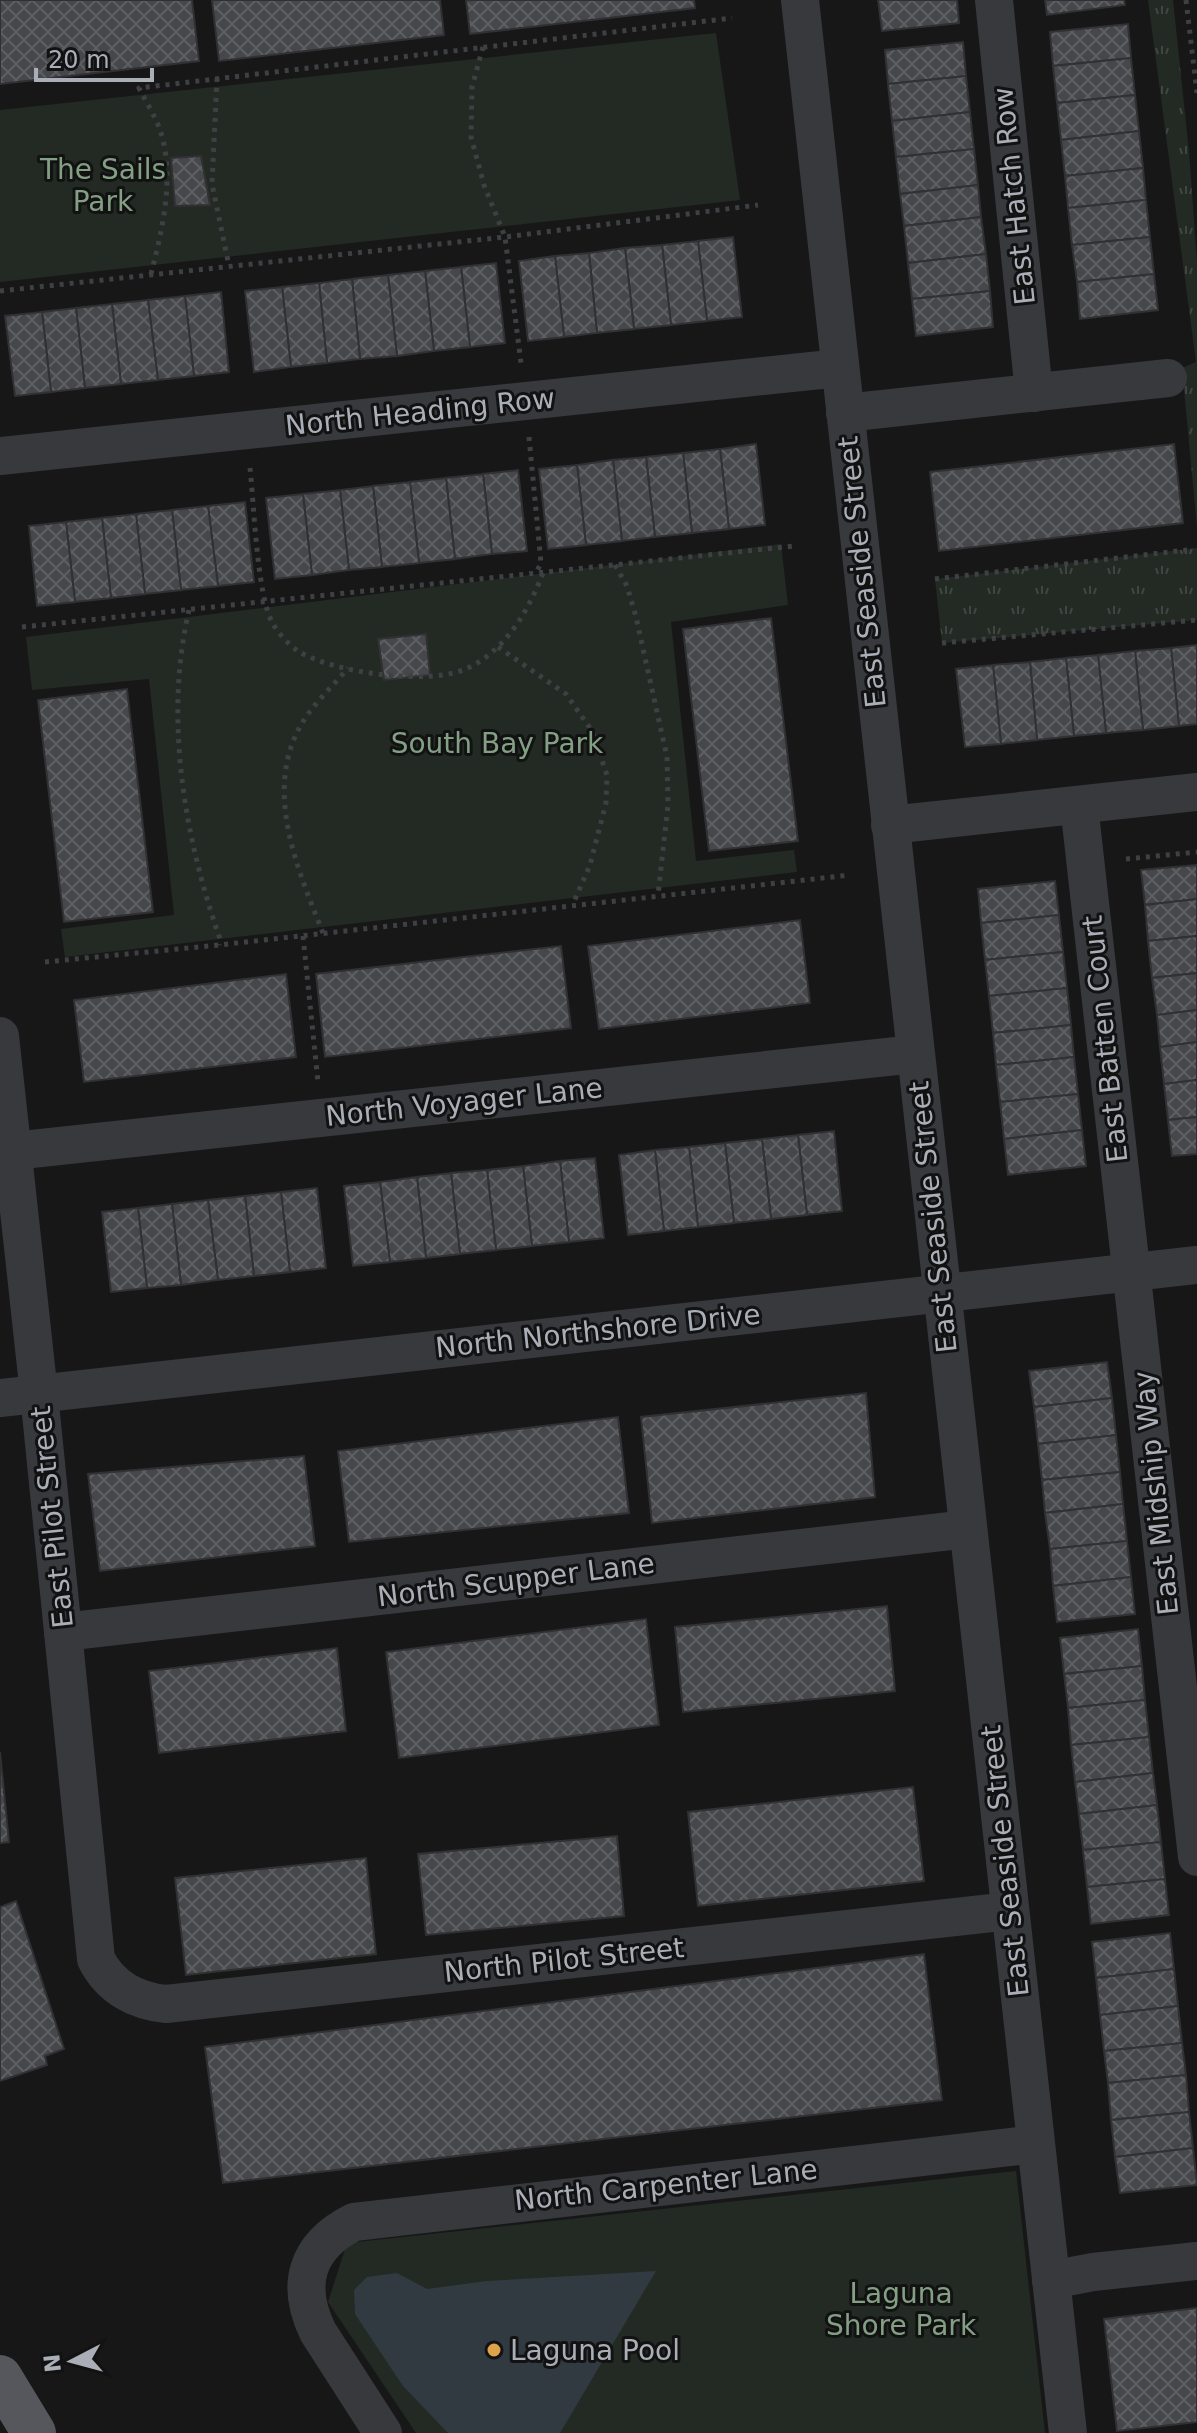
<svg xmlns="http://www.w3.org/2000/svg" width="1197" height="2433" viewBox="0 0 1197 2433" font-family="'DejaVu Sans',sans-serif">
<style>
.grass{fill:url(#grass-tufts)}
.green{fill:#232a24}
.water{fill:#313a40}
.building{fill:url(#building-cross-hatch);stroke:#313134;stroke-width:2}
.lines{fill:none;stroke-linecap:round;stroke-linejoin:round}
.path{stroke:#3e4044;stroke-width:5;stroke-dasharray:4 6;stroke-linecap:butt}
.minor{stroke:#38393d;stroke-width:38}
.major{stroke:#55575c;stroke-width:44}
.poi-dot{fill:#dda34a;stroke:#121213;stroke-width:3}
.labels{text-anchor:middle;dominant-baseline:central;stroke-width:6;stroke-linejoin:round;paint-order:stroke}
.park-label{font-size:28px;fill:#84a084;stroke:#121213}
.street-label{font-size:28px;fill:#aaafb7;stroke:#121213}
.poi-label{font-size:28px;fill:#aaafb7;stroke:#121213;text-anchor:start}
</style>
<defs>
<pattern id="grass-tufts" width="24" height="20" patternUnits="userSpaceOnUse" patternTransform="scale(2)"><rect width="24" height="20" fill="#232a24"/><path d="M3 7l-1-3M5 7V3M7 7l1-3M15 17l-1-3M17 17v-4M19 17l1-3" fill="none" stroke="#404642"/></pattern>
<pattern id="building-cross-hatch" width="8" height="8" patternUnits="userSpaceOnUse" patternTransform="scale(2)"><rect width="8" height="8" fill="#46474b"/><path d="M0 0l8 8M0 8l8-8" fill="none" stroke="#5e5f63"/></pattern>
</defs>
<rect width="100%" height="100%" fill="#171718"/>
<g class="grass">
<polygon points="1148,0 1173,0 1189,152 1197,262 1197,527 1182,368 1196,362"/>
<polygon points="1197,548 1197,620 942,643 935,579"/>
</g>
<g class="green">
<polygon points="716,33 740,200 0,282 0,110"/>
<polygon points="781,544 788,605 671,622 696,861 794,850 797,872 65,957 61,929 174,915 149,679 32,690 26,637"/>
<polygon points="1016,2171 1045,2433 416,2433 328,2302 347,2243"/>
</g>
<polygon class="water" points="656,2271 560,2433 448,2433 403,2386 355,2314 354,2290 367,2277 397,2273 427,2289 487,2281"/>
<g class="building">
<polygon points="0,0 192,0 199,61 0,84"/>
<polygon points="212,0 440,0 444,35 219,61"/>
<polygon points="466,0 694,0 695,8 470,34"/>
<polygon points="878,0 957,0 959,23 882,31"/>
<polygon points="1045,0 1124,0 1125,5 1047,15"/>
<polygon points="1128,24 1131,58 1053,66 1050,32"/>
<polygon points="963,42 966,76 888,84 885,50"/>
<polygon points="1131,58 1135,95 1057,103 1053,66"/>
<polygon points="966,76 970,112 892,121 888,84"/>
<polygon points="1135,95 1139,131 1061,140 1057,103"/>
<polygon points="970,112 974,149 896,157 892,121"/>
<polygon points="1139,131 1143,168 1065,176 1061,140"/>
<polygon points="974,149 978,185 900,194 896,157"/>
<polygon points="201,156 210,205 175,206 171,158"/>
<polygon points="1143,168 1146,200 1068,208 1065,176"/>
<polygon points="978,185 981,217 904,226 900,194"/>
<polygon points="1146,200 1150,237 1072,245 1068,208"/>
<polygon points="981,217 986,254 908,263 904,226"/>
<polygon points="733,237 742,317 707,321 698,241"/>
<polygon points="1150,237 1154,274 1077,282 1072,245"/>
<polygon points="698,241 707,321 671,325 662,245"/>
<polygon points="662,245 671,325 634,329 625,248"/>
<polygon points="625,248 634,329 597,333 589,253"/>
<polygon points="589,253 597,333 564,337 555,256"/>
<polygon points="986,254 990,291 912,299 908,263"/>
<polygon points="555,256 564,337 528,341 519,261"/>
<polygon points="496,263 505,343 470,347 461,267"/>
<polygon points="461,267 470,347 434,351 425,271"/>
<polygon points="425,271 434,351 397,356 388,275"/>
<polygon points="1154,274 1158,310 1080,319 1077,282"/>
<polygon points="388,275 397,356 360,359 352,279"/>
<polygon points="352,279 360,359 327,363 319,283"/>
<polygon points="319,283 327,363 291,367 282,287"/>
<polygon points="282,287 291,367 254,372 245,291"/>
<polygon points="990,291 993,327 916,336 912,299"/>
<polygon points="221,292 229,372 194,376 185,296"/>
<polygon points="185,296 194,376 158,380 148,300"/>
<polygon points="148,300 158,380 121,384 112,304"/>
<polygon points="112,304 121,384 85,388 76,308"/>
<polygon points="76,308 85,388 51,392 42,312"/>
<polygon points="42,312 51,392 15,396 5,316"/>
<polygon points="756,444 765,525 729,529 720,449"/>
<polygon points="1174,444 1183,523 939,551 930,472"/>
<polygon points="720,449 729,529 692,533 683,453"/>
<polygon points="683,453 692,533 655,537 646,457"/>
<polygon points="646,457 655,537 622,541 613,460"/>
<polygon points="613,460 622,541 586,545 577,465"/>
<polygon points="577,465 586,545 548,549 539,469"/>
<polygon points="518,470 527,551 492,554 483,474"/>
<polygon points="483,474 492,554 455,559 446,478"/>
<polygon points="446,478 455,559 419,563 410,482"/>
<polygon points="410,482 419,563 382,567 373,486"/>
<polygon points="373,486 382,567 349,570 340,490"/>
<polygon points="340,490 349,570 312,575 303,494"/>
<polygon points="303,494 312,575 275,579 266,498"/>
<polygon points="245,502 254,582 218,586 208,506"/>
<polygon points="208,506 218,586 181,590 172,510"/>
<polygon points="172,510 181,590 145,594 136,514"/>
<polygon points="136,514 145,594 111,598 102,518"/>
<polygon points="102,518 111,598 75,602 66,522"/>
<polygon points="66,522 75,602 37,606 29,526"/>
<polygon points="771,618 798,841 709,851 683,629"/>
<polygon points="426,634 430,675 384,680 378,639"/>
<polygon points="1197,645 1197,724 1179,726 1171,648"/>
<polygon points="1171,648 1179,726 1143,730 1135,651"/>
<polygon points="1135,651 1143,730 1106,733 1098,655"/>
<polygon points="1098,655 1106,733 1074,736 1066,658"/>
<polygon points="1066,658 1074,736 1037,740 1030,662"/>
<polygon points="1030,662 1037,740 1001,744 993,665"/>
<polygon points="993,665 1001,744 965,747 956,669"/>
<polygon points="127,689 153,912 64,922 38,700"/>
<polygon points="1197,865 1197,899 1145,905 1141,870"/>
<polygon points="1055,881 1059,915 981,923 978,889"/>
<polygon points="1197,899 1197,936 1148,941 1145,905"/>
<polygon points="1059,915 1063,952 985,960 981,923"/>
<polygon points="800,920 810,1003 599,1029 588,946"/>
<polygon points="1197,936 1197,973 1152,978 1148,941"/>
<polygon points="561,946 571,1028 325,1057 316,974"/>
<polygon points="1063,952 1067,988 989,996 985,960"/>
<polygon points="1197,973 1197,1010 1157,1015 1152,978"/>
<polygon points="286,974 296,1057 84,1082 74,1000"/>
<polygon points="1067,988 1071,1025 993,1033 989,996"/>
<polygon points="1197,1010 1197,1042 1160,1047 1157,1015"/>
<polygon points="1071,1025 1074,1057 996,1065 993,1033"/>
<polygon points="1197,1042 1197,1080 1164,1084 1160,1047"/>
<polygon points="1074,1057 1078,1094 1000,1102 996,1065"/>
<polygon points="1197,1080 1197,1117 1168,1120 1164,1084"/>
<polygon points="1078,1094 1082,1130 1004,1139 1000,1102"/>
<polygon points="1197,1117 1197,1154 1172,1156 1168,1120"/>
<polygon points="1082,1130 1086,1166 1008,1175 1004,1139"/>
<polygon points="834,1131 842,1211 807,1215 798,1135"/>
<polygon points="798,1135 807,1215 771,1219 762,1139"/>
<polygon points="762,1139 771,1219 734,1223 725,1143"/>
<polygon points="725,1143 734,1223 698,1227 689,1147"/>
<polygon points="689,1147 698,1227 664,1231 655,1150"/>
<polygon points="655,1150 664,1231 628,1235 619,1155"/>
<polygon points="595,1158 604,1238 569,1242 560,1161"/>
<polygon points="560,1161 569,1242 532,1246 523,1166"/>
<polygon points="523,1166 532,1246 496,1250 487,1170"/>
<polygon points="487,1170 496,1250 460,1254 451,1173"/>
<polygon points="451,1173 460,1254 426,1258 417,1177"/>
<polygon points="417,1177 426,1258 390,1262 380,1182"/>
<polygon points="380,1182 390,1262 353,1266 344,1186"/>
<polygon points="317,1188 326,1268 290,1272 281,1192"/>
<polygon points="281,1192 290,1272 254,1276 245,1196"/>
<polygon points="245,1196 254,1276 218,1280 208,1200"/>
<polygon points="208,1200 218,1280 181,1285 172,1204"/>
<polygon points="172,1204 181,1285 147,1288 138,1208"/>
<polygon points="138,1208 147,1288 111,1292 102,1212"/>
<polygon points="1107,1362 1112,1398 1034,1407 1029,1371"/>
<polygon points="866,1393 875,1497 652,1523 641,1417"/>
<polygon points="1112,1398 1116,1435 1038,1444 1034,1407"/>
<polygon points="618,1417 629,1513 349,1542 338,1451"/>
<polygon points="1116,1435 1120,1472 1042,1480 1038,1444"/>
<polygon points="304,1456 315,1546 100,1571 88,1474"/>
<polygon points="1120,1472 1123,1504 1045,1513 1042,1480"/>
<polygon points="1123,1504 1127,1541 1050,1549 1045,1513"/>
<polygon points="1127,1541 1131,1577 1053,1586 1050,1549"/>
<polygon points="1131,1577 1135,1614 1057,1622 1053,1586"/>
<polygon points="887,1606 895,1691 683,1712 675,1627"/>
<polygon points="646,1619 659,1725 399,1758 386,1652"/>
<polygon points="1138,1629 1142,1666 1064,1674 1060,1638"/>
<polygon points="337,1648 346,1731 159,1753 149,1671"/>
<polygon points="1142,1666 1145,1700 1068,1708 1064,1674"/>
<polygon points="1145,1700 1149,1737 1071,1745 1068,1708"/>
<polygon points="1149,1737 1153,1773 1075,1782 1071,1745"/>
<polygon points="0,1752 9,1842 0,1843"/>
<polygon points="1153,1773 1157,1805 1079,1814 1075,1782"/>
<polygon points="913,1787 924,1881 698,1906 688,1812"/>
<polygon points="1157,1805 1161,1842 1083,1850 1079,1814"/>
<polygon points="617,1836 624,1916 426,1935 418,1854"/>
<polygon points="1161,1842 1165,1879 1087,1887 1083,1850"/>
<polygon points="366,1858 376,1954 186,1975 175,1878"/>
<polygon points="1165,1879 1169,1915 1091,1924 1087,1887"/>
<polygon points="16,1901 64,2049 45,2056 47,2065 0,2081 0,1907"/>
<polygon points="1170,1933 1174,1969 1096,1978 1092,1942"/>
<polygon points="924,1954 942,2100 223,2183 205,2047"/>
<polygon points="1174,1969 1178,2006 1100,2015 1096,1978"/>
<polygon points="1178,2006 1182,2043 1104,2051 1100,2015"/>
<polygon points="1182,2043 1186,2075 1108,2083 1104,2051"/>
<polygon points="1186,2075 1189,2112 1111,2120 1108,2083"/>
<polygon points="1189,2112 1193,2148 1115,2157 1111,2120"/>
<polygon points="1193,2148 1197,2185 1120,2193 1115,2157"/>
<polygon points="1197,2308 1197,2422 1117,2431 1104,2319"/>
</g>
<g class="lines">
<g class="path">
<polyline points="1186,0 1197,93"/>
<polyline points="483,47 472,87 471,137 484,185 505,237 521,363"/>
<polyline points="217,78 212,184 229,266"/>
<path d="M151 274C162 230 175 179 161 133 156 117 146 102 139 88L732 18"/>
<polyline points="0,291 505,237 758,205"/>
<polyline points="529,437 541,563 536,573"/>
<path d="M250 468C254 504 257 597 273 624 278 633 290 646 298 651 333 673 433 687 470 667 507 648 528 611 543 573"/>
<polyline points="615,565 627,586 636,617 667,757 668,805 658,895"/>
<polyline points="935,579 1187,550"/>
<path d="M189 610C164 718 184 836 220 939L219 945"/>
<polyline points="22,627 794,546"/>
<polyline points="942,643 1197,620"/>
<polyline points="498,647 566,694 592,731 607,775 606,803 590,865 573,904"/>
<polyline points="1126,859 1197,852"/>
<path d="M323 933C298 870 263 791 301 725 312 705 333 686 348 668"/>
<polyline points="303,936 318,1082"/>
<polyline points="45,962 219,945 850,875"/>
</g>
<g class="minor">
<polyline points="800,0 1068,2433"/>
<polyline points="994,0 1034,393"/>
<polyline points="845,413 1168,378"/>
<polyline points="0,456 840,368"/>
<polyline points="1079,805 1197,1857"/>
<polyline points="890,825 1197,792"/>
<path d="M0 1036 39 1394 96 1959C110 1987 135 2001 166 2004L1010 1911"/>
<polyline points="13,1151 915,1054"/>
<polyline points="0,1398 1197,1265"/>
<polyline points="63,1632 968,1529"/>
<polyline points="1051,2280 1093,2272 1197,2261"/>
<path d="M383 2433 318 2332C295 2285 306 2246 354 2222L1036 2144"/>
</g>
<polyline class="major" points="0,2377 34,2433"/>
</g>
<circle class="poi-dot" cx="494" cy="2350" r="8"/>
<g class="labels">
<g class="park-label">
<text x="103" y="169">The Sails<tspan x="103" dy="32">Park</tspan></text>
<text x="497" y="743">South Bay Park</text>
<text x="901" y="2293">Laguna<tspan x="901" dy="32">Shore Park</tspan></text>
</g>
<g class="street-label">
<text transform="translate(1014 196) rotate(-96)">East Hatch Row</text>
<text transform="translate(420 412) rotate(-6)">North Heading Row</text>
<text transform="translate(862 572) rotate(-96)">East Seaside Street</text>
<text transform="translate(1105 1039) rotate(-96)">East Batten Court</text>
<text transform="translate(464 1102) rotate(-6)">North Voyager Lane</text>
<text transform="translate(933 1217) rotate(-96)">East Seaside Street</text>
<text transform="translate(598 1331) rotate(-6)">North Northshore Drive</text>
<text transform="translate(1156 1493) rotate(-96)">East Midship Way</text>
<text transform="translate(52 1517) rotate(-96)">East Pilot Street</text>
<text transform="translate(516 1580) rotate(-7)">North Scupper Lane</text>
<text transform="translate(1005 1861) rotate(-96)">East Seaside Street</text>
<text transform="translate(564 1960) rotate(-6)">North Pilot Street</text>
<text transform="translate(666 2185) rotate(-6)">North Carpenter Lane</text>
</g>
<g class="poi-label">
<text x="510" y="2350">Laguna Pool</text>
</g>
</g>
<g transform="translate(72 2361) rotate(264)" stroke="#121213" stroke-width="6" paint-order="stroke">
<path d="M0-6L14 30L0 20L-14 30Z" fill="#aaafb7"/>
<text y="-12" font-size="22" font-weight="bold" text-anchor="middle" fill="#aaafb7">N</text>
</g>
<path d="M36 68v12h116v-12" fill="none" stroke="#aaafb7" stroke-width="4"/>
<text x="48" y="68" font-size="24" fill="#aaafb7" stroke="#121213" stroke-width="6" paint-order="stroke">20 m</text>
</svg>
